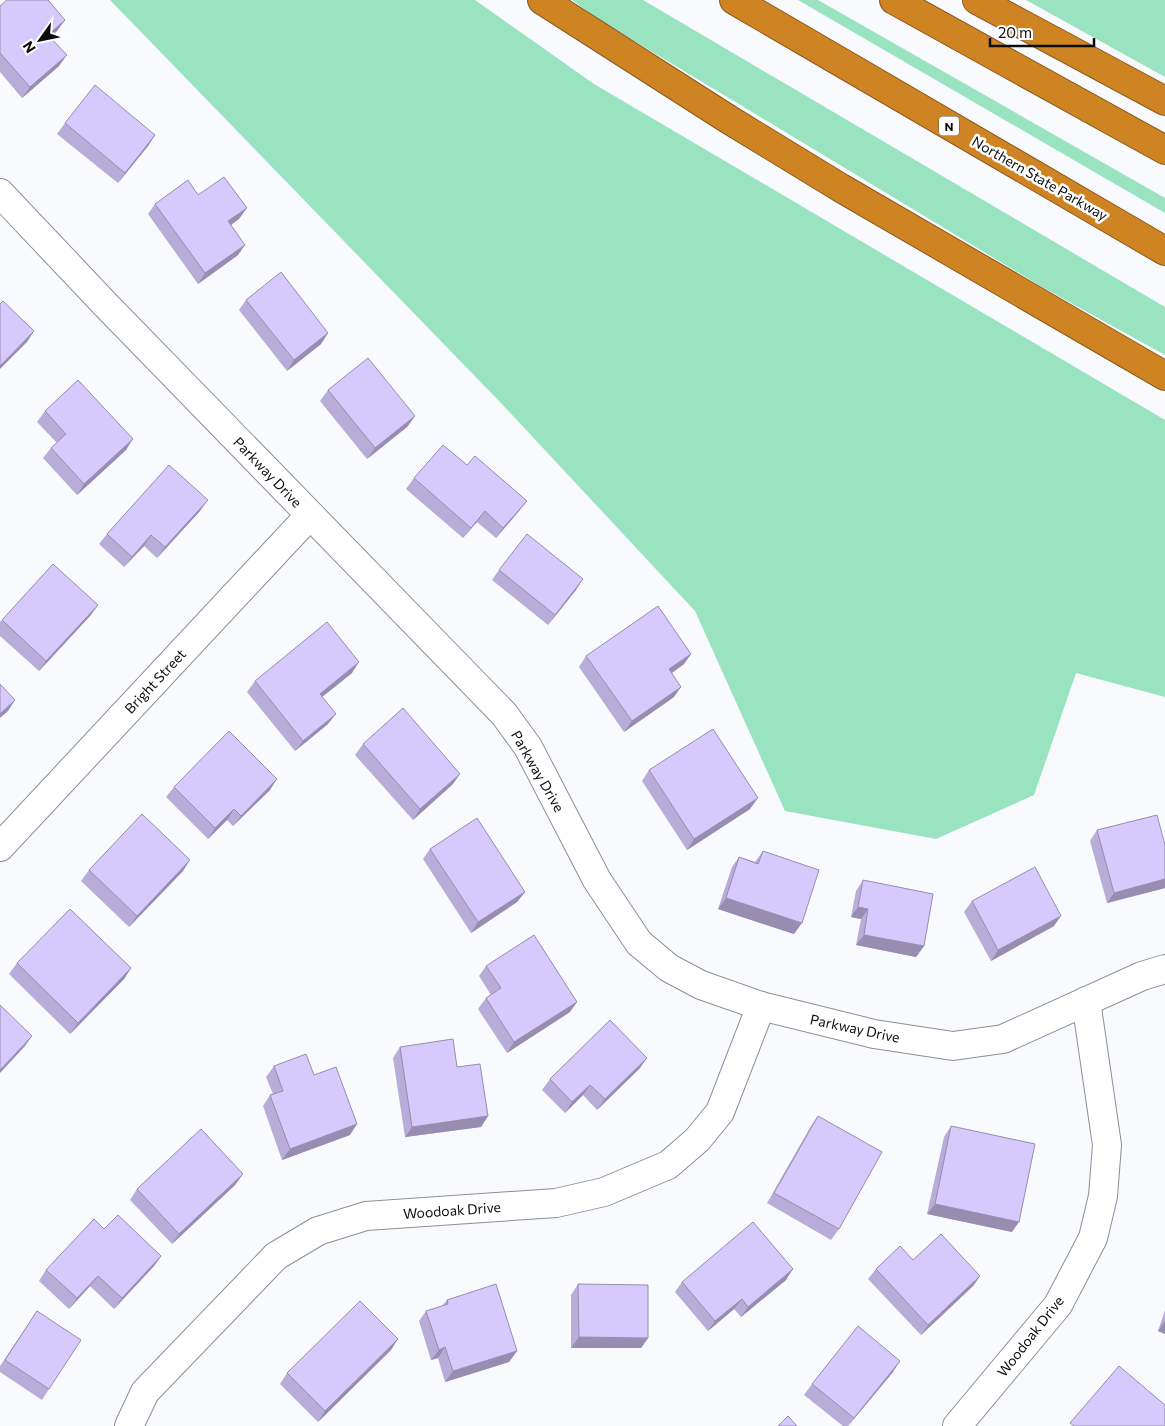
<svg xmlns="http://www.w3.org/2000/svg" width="1165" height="1426" viewBox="0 0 1165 1426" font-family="Commissioner,sans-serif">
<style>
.green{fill:#9ae3c1}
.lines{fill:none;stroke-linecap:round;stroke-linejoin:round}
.street-casing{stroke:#8d8f97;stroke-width:30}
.highway-casing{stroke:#8a5a1c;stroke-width:30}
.street{stroke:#fff;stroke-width:28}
.highway{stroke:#cf8424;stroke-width:28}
.wall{fill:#b8add8}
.shaded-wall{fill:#968db0}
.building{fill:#d6c9fb;stroke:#968db0}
.labels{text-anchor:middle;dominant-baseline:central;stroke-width:5;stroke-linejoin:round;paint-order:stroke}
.shield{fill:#fff;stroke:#545556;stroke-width:1}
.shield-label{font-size:12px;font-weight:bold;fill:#0b0c0e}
.street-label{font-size:14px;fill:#0b0c0e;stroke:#fff}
</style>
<rect width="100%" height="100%" fill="#f9fafe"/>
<g class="green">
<polygon points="110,0 475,0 594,84 1165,420 1165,697 1076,673 1034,795 936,839 785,811 695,611 500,402"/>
<polygon points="572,0 643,0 1165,307 1165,355 1042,287 601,21"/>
<polygon points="798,0 818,0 1165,198 1165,213"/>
<polygon points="1026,0 1165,0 1165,77"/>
</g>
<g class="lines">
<defs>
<g id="street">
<polyline points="0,193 104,303 504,714 528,747 597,880 639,943 669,968 701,985 761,1006 874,1034 953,1046 1003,1039 1142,976 1165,969"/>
<polyline points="0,847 310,515"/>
<polyline points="129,1426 145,1392 276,1256 318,1231 366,1216 556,1203 604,1192 668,1165 697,1140 720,1112 761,1006"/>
<polyline points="957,1426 1058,1305 1093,1238 1103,1196 1107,1145 1086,1001"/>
</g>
<g id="highway">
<polyline points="542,0 728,119 841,188 1165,376"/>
<polyline points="734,0 1165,251"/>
<polyline points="894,0 1165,150"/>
<polyline points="977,0 1165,101"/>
</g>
</defs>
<use href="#street" class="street-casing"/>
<use href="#highway" class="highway-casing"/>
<use href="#street" class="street"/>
<use href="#highway" class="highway"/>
</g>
<g class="wall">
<polygon points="0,6 65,20 57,31 50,37 59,66 22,98 0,72"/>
<polygon points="65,123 155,135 148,146 118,183 57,134"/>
<polygon points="198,195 239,219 231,225 238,255 198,284 148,214 155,204"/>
<polygon points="246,300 328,333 321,344 287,371 239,310"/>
<polygon points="328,390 415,416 407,427 367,459 320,401"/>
<polygon points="45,411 126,450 77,495 43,458 51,448 57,443 37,422"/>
<polygon points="467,465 527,501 519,511 496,538 477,522 463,538 406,489 414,478"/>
<polygon points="200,511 157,558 144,546 124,567 99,544 107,534"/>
<polygon points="499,570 576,590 548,625 492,580"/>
<polygon points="98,605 90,616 39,671 0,636 0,622 2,620"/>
<polygon points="691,654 684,664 672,673 674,697 624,732 579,667 586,656"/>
<polygon points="352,673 322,697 328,724 295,751 247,692 255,681"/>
<polygon points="363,744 453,784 413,820 355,755"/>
<polygon points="649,770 750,809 687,850 642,781"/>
<polygon points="174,787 270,790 233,826 227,820 208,839 166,797"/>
<polygon points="1097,830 1165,845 1165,888 1107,903 1090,841"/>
<polygon points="430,849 525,892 517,902 471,933 423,859"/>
<polygon points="763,851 794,934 718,909 732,867 739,857 755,862"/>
<polygon points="89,870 183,871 129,927 81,881"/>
<polygon points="863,880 924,946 916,957 856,945 861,919 851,917 856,891"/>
<polygon points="972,901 1054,926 991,961 964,912"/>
<polygon points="17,963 131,968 124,979 70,1034 9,974"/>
<polygon points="486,966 570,1012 507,1053 478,1009 486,998 491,995 479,976"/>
<polygon points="400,1047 457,1067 488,1116 481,1127 405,1137 393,1058"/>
<polygon points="274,1066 314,1075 350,1135 282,1160 263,1106 270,1095 273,1094 266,1077"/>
<polygon points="640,1068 597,1110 583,1095 565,1113 542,1090 550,1079"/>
<polygon points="818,1116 839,1229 831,1240 767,1203 811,1126"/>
<polygon points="951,1126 1012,1232 927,1214 944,1137"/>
<polygon points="243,1174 235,1185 172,1244 130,1200 137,1189"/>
<polygon points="104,1229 161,1256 154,1266 114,1309 90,1286 69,1309 39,1281 46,1270"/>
<polygon points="913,1260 980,1276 973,1286 921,1335 868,1279 876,1269"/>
<polygon points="786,1280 741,1317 734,1309 708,1331 675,1292 682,1282"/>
<polygon points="578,1284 648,1338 641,1348 571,1348 571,1295"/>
<polygon points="447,1300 517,1351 509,1362 445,1382 438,1358 431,1360 419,1321 426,1311 442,1306"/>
<polygon points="1165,1310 1165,1334 1158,1331"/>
<polygon points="37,1311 49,1389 42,1400 0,1372 0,1366"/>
<polygon points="391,1350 318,1422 280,1384 287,1373"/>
<polygon points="893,1372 848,1426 843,1426 804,1395 812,1384"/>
</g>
<g class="shaded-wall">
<polygon points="65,20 57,31 41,45 48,35"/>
<polygon points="67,55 59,66 22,98 30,87"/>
<polygon points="155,135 148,146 118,183 125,173"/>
<polygon points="247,208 239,219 221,232 228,221"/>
<polygon points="245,245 238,255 198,284 205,273"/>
<polygon points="34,331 27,342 0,369 0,366"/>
<polygon points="328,333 321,344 287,371 294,360"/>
<polygon points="415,416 407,427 367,459 375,448"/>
<polygon points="133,439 126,450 77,495 84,484"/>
<polygon points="208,500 200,511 157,558 165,547"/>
<polygon points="527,501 519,511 496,538 503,528"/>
<polygon points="485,511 477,522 463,538 471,528"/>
<polygon points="151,535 144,546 124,567 132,557"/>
<polygon points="583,579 576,590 548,625 555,615"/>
<polygon points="98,605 90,616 39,671 46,661"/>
<polygon points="691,654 684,664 662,680 669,669"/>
<polygon points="359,662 352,673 312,705 320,694"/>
<polygon points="681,687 674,697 624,732 632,721"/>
<polygon points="15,700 8,711 0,718 0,714"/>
<polygon points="336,714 328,724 295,751 303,741"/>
<polygon points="460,774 453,784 413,820 420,809"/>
<polygon points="277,779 270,790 233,826 241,816"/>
<polygon points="758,798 750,809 687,850 694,839"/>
<polygon points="234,809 227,820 208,839 215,828"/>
<polygon points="190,860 183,871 129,927 137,916"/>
<polygon points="1165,879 1165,888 1107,903 1114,893"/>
<polygon points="525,892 517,902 471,933 478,922"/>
<polygon points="726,898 802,923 794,934 718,909"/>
<polygon points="858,907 868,909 861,919 851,917"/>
<polygon points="1061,916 1054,926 991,961 998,950"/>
<polygon points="864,935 924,946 916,957 856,945"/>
<polygon points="131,968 124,979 70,1034 78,1023"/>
<polygon points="577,1002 570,1012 507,1053 514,1042"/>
<polygon points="32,1036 25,1046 0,1073 0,1070"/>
<polygon points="647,1058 640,1068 597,1110 605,1099"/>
<polygon points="590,1085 583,1095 565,1113 572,1102"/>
<polygon points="488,1116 481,1127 405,1137 412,1127"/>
<polygon points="357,1124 350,1135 282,1160 290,1149"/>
<polygon points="243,1174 235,1185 172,1244 179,1234"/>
<polygon points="935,1204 1019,1222 1012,1232 927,1214"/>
<polygon points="161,1256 154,1266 114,1309 122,1298"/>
<polygon points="793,1269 786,1280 741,1317 748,1307"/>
<polygon points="98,1276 90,1286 69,1309 77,1298"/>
<polygon points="980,1276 973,1286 921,1335 928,1325"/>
<polygon points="742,1299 734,1309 708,1331 715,1321"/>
<polygon points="1165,1321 1165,1334 1158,1331"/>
<polygon points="579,1337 648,1338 641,1348 571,1348"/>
<polygon points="398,1339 391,1350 318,1422 325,1411"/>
<polygon points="445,1347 438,1358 431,1360 439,1350"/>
<polygon points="517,1351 509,1362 445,1382 453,1371"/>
<polygon points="900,1361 893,1372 848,1426 854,1418"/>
</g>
<g class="building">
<polygon points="7,0 48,0 65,20 48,35 67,55 30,87 0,53 0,6"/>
<polygon points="95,85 155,135 125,173 65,123"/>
<polygon points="224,177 247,208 228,221 245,245 205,273 155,204 188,180 198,195"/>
<polygon points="281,272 328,333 294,360 246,300"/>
<polygon points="3,301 34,331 0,366 0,304"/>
<polygon points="368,358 415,416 375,448 328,390"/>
<polygon points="78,380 133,439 84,484 51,448 66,434 45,411"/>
<polygon points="443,445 467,465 475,456 527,501 503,528 485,511 471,528 414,478"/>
<polygon points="169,465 208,500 165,547 151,535 132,557 107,534"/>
<polygon points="527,534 583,579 555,615 499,570"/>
<polygon points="53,564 98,605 46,661 2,620"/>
<polygon points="658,606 691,654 669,669 681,687 632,721 586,656"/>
<polygon points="327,622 359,662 320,694 336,714 303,741 255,681"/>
<polygon points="0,684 15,700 0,714"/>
<polygon points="403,708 460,774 420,809 363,744"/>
<polygon points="713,729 758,798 694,839 649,770"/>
<polygon points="229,731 277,779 241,816 234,809 215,828 174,787"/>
<polygon points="142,814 190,860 137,916 89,870"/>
<polygon points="1157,815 1165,845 1165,879 1114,893 1097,830"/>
<polygon points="477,818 525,892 478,922 430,849"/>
<polygon points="763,851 819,870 802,923 726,898 739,857 758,864"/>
<polygon points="1035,867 1061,916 998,950 972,901"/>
<polygon points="863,880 933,894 924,946 864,935 868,909 858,907"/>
<polygon points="70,909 131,968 78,1023 17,963"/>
<polygon points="534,935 577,1002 514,1042 486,998 501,988 486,966"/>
<polygon points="0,1005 32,1036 0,1070"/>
<polygon points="610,1020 647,1058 605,1099 590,1085 572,1102 550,1079"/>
<polygon points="453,1039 457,1067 480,1064 488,1116 412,1127 400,1047"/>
<polygon points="306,1054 314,1075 336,1067 357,1124 290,1149 270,1095 283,1091 274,1066"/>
<polygon points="818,1116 882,1152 839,1229 774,1193"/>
<polygon points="951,1126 1035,1144 1019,1222 935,1204"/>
<polygon points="201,1129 243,1174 179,1234 137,1189"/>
<polygon points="118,1215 161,1256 122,1298 98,1276 77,1298 46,1270 94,1219 104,1229"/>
<polygon points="753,1222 793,1269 748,1307 742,1299 715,1321 682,1282"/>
<polygon points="941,1234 980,1276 928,1325 876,1269 900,1246 913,1260"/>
<polygon points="496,1284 517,1351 453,1371 445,1347 439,1350 426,1311 448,1304 447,1300"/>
<polygon points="578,1284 648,1285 648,1338 579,1337"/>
<polygon points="360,1301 398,1339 325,1411 287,1373"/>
<polygon points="37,1311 81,1340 49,1389 5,1360"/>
<polygon points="858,1326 900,1361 854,1418 812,1384"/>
<polygon points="1119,1366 1165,1405 1165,1426 1074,1426 1070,1423"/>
<polygon points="788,1416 797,1426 778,1426"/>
</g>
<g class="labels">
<rect class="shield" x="939" y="116.5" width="20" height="19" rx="4"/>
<g class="shield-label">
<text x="949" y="126">N</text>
</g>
<g class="street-label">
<text transform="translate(1040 178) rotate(30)">Northern State Parkway</text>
<text transform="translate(268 472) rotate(46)">Parkway Drive</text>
<text transform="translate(155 681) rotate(-47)">Bright Street</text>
<text transform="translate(538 771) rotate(60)">Parkway Drive</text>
<text transform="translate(855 1028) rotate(12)">Parkway Drive</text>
<text transform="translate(452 1210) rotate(-4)">Woodoak Drive</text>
<text transform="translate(1030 1336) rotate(-52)">Woodoak Drive</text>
</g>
</g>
<g transform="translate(40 40) rotate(237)" stroke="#ffffff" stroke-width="4" paint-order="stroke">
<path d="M0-4L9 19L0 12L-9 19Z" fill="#0b0c0e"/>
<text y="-8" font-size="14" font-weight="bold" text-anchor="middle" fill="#0b0c0e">N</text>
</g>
<path d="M990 38v8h104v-8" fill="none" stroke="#0b0c0e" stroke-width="2.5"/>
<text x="998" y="38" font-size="15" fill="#0b0c0e" stroke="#ffffff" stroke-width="4" paint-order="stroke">20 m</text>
</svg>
